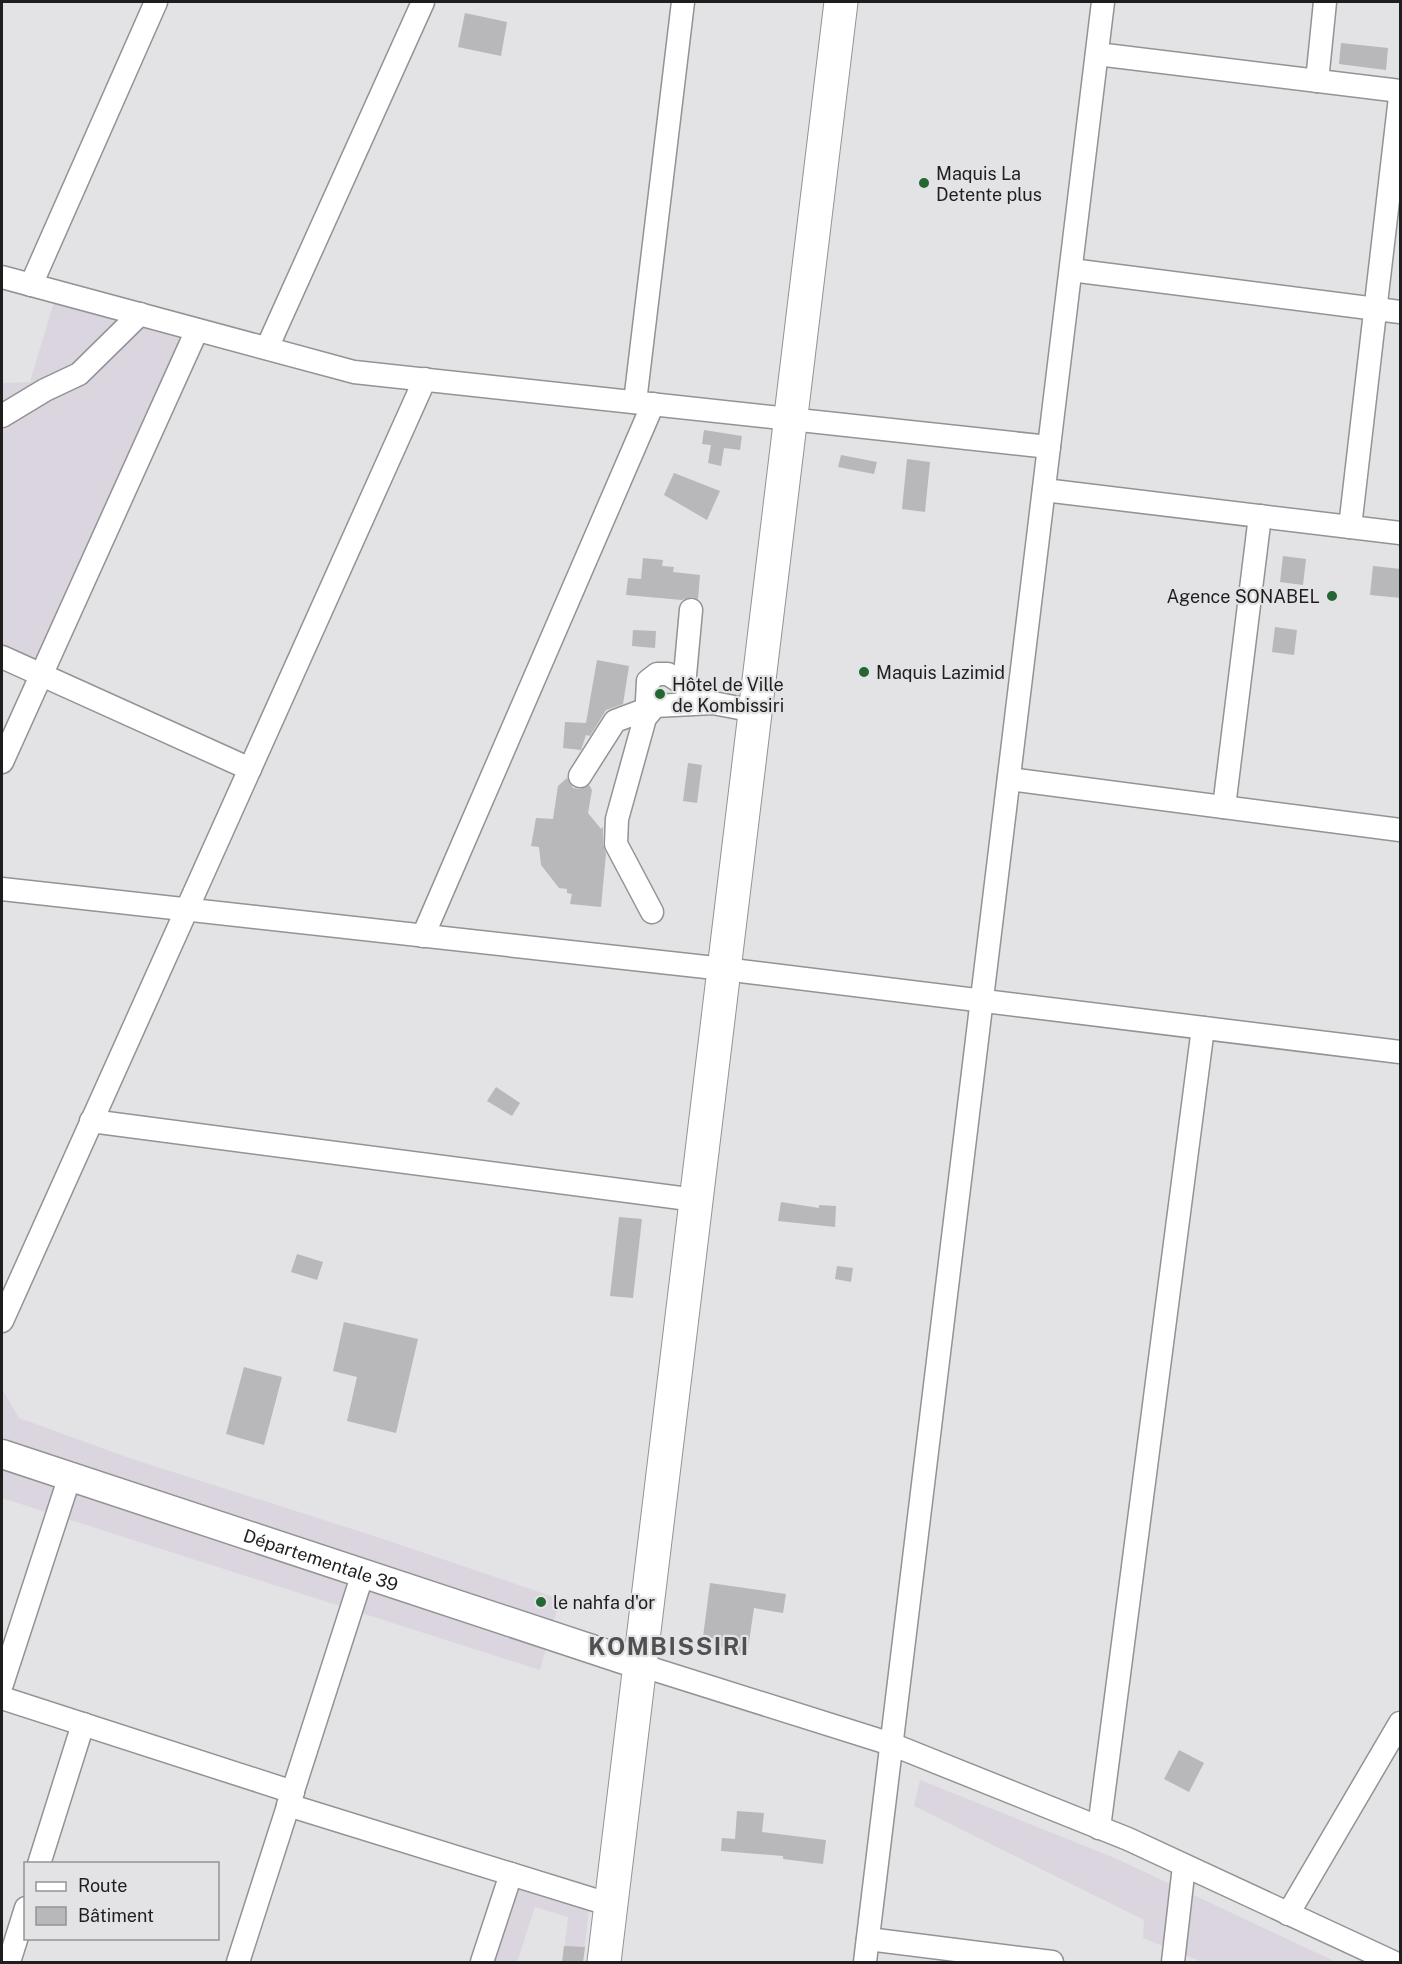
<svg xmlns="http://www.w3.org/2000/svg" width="1402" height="1964" viewBox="0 0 1402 1964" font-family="'Public Sans',sans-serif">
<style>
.built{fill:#dad5de}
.building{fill:#b8b7b9}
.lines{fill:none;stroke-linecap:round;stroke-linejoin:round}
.minor-casing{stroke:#939294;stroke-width:25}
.major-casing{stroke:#939294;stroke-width:31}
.highway-casing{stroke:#939294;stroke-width:35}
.minor{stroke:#fff;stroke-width:22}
.major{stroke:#fff;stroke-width:28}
.highway{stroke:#fff;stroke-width:33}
.poi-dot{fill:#236731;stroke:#e3e2e4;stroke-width:2}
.labels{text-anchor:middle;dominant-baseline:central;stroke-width:4.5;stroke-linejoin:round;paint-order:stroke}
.poi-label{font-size:18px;fill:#1e1e1f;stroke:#e3e2e4;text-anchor:start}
.street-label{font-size:18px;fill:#1e1e1f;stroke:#e3e2e4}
.district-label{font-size:24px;font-weight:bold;letter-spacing:1.5px;fill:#504f51;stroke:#e3e2e4}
</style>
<rect width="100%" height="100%" fill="#e3e2e4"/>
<g class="built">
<polygon points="57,292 197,330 41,675 2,657 2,383 30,382"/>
<polygon points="2,1389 19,1418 132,1459 374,1536 560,1599 540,1670 2,1498"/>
<polygon points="920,1780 1117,1859 1336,1962 1202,1962 1143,1938 1144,1920 914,1806"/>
<polygon points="511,1874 590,1899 583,1962 563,1962 568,1917 535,1907 517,1962 482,1962"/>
</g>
<g class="building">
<polygon points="465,13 507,22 501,56 458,47"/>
<polygon points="1341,43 1388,48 1386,70 1339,64"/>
<polygon points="704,430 742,436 740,450 724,448 721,466 708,463 711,445 702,444"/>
<polygon points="841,455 877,462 874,474 838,467"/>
<polygon points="907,459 930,462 925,512 902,509"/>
<polygon points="674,473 720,491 707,520 664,495"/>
<polygon points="1283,556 1306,559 1303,585 1280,582"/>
<polygon points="643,558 663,560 662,566 674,567 673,572 700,575 698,599 692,597 682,600 626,595 628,578 641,579"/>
<polygon points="1373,566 1401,569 1401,598 1370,595"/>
<polygon points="1275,627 1297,630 1294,655 1272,652"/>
<polygon points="633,630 656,631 655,648 632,646"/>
<polygon points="597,660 629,666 623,704 606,710 590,736 586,735 581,750 563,748 565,722 586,723"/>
<polygon points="688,763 702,765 697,803 683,801"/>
<polygon points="567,778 573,788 580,789 589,785 592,790 588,813 601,829 603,827 603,844 606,854 601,907 570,904 572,894 567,893 567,889 559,888 541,865 539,847 531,846 536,818 553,819 558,786"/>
<polygon points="496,1087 520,1103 512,1116 487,1101"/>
<polygon points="781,1202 819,1208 819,1205 836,1206 835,1227 778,1221"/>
<polygon points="619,1217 642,1219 633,1298 610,1296"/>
<polygon points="297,1254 323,1262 317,1280 291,1272"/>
<polygon points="837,1266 853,1268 851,1282 835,1279"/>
<polygon points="344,1322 418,1339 396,1433 347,1421 357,1377 333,1371"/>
<polygon points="244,1367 282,1377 264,1445 226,1434"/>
<polygon points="710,1583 786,1594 783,1613 754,1608 747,1656 716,1645 718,1639 703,1637"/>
<polygon points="1179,1750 1204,1763 1189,1792 1164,1779"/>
<polygon points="737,1811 764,1813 762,1832 826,1840 823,1864 783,1859 783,1856 721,1851 722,1838 735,1839"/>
<polygon points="564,1946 585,1947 583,1962 562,1962"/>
</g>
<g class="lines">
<defs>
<g id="minor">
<polyline points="1097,54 1400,91"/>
<polyline points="1317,81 1325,2"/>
<polyline points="1071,270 1400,312"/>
<polyline points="2,277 354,372 1049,447"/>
<polyline points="31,285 156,2"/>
<polyline points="267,348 423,2"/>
<polyline points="635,402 683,2"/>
<polyline points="2,416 45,390 79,374 140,314"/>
<polyline points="1044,490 1400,533"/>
<polyline points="1350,527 1400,97"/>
<polyline points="2,657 250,769"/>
<polyline points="684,686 691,610"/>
<polyline points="713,703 655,706 647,700 648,681 657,674 668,674 713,703 755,711"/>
<polyline points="2,762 197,330"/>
<polyline points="580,776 615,721 655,706"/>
<polyline points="1009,779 1400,830"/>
<polyline points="1224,807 1260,516"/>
<polyline points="2,889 724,969 1400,1052"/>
<polyline points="652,912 616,844 617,819 645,718 655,706"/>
<polyline points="423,936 653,404"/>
<polyline points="91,1121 696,1200"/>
<polyline points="2,1321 425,379"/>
<polyline points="640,1665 891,1744 1128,1839 1393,1962"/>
<polyline points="2,1684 70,1476"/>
<polyline points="2,1698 293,1792"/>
<polyline points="288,1805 611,1905"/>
<polyline points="1099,1828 1203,1028"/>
<polyline points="39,1864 83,1724"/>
<polyline points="1288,1914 1400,1723"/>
<polyline points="868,1939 1052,1962"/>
<polyline points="9,1962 26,1908"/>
<polyline points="238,1962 363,1573"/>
<polyline points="482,1962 511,1874"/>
<polyline points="865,1962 1103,2"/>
<polyline points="1173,1962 1184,1866"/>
</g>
<g id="major">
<path id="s1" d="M2 1454 640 1665"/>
</g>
<polyline id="highway" points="604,1962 841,2"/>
</defs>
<use href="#minor" class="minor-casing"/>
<use href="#major" class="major-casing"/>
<use href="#highway" class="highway-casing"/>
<use href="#minor" class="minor"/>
<use href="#major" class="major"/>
<use href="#highway" class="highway"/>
</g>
<g class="poi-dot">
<circle cx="924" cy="183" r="6"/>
<circle cx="1332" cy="596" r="6"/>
<circle cx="864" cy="672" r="6"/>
<circle cx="660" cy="694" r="6"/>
<circle cx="541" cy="1602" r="6"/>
</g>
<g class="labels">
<g class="poi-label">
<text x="936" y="173">Maquis La<tspan x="936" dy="21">Detente plus</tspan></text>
<text x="1320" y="596" text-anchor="end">Agence SONABEL</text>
<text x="876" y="672">Maquis Lazimid</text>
<text x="672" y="684">Hôtel de Ville<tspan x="672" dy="21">de Kombissiri</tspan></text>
<text x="553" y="1602">le nahfa d'or</text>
</g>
<g class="street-label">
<text stroke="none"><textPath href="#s1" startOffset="336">Départementale 39</textPath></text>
</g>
<g class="district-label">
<text x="669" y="1646">KOMBISSIRI</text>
</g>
</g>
<rect width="1402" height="1964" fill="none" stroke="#1e1e1f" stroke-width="6"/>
<rect x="24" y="1862" width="195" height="78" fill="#e3e2e4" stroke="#949495" stroke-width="1.5"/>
<rect x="36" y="1882" width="30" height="9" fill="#ffffff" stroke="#949495" stroke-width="1.5"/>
<text x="78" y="1892" font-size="18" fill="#1e1e1f">Route</text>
<rect x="36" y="1907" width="30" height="18" fill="#b8b7b9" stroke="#949495" stroke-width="1.5"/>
<text x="78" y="1922" font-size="18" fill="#1e1e1f">Bâtiment</text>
</svg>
